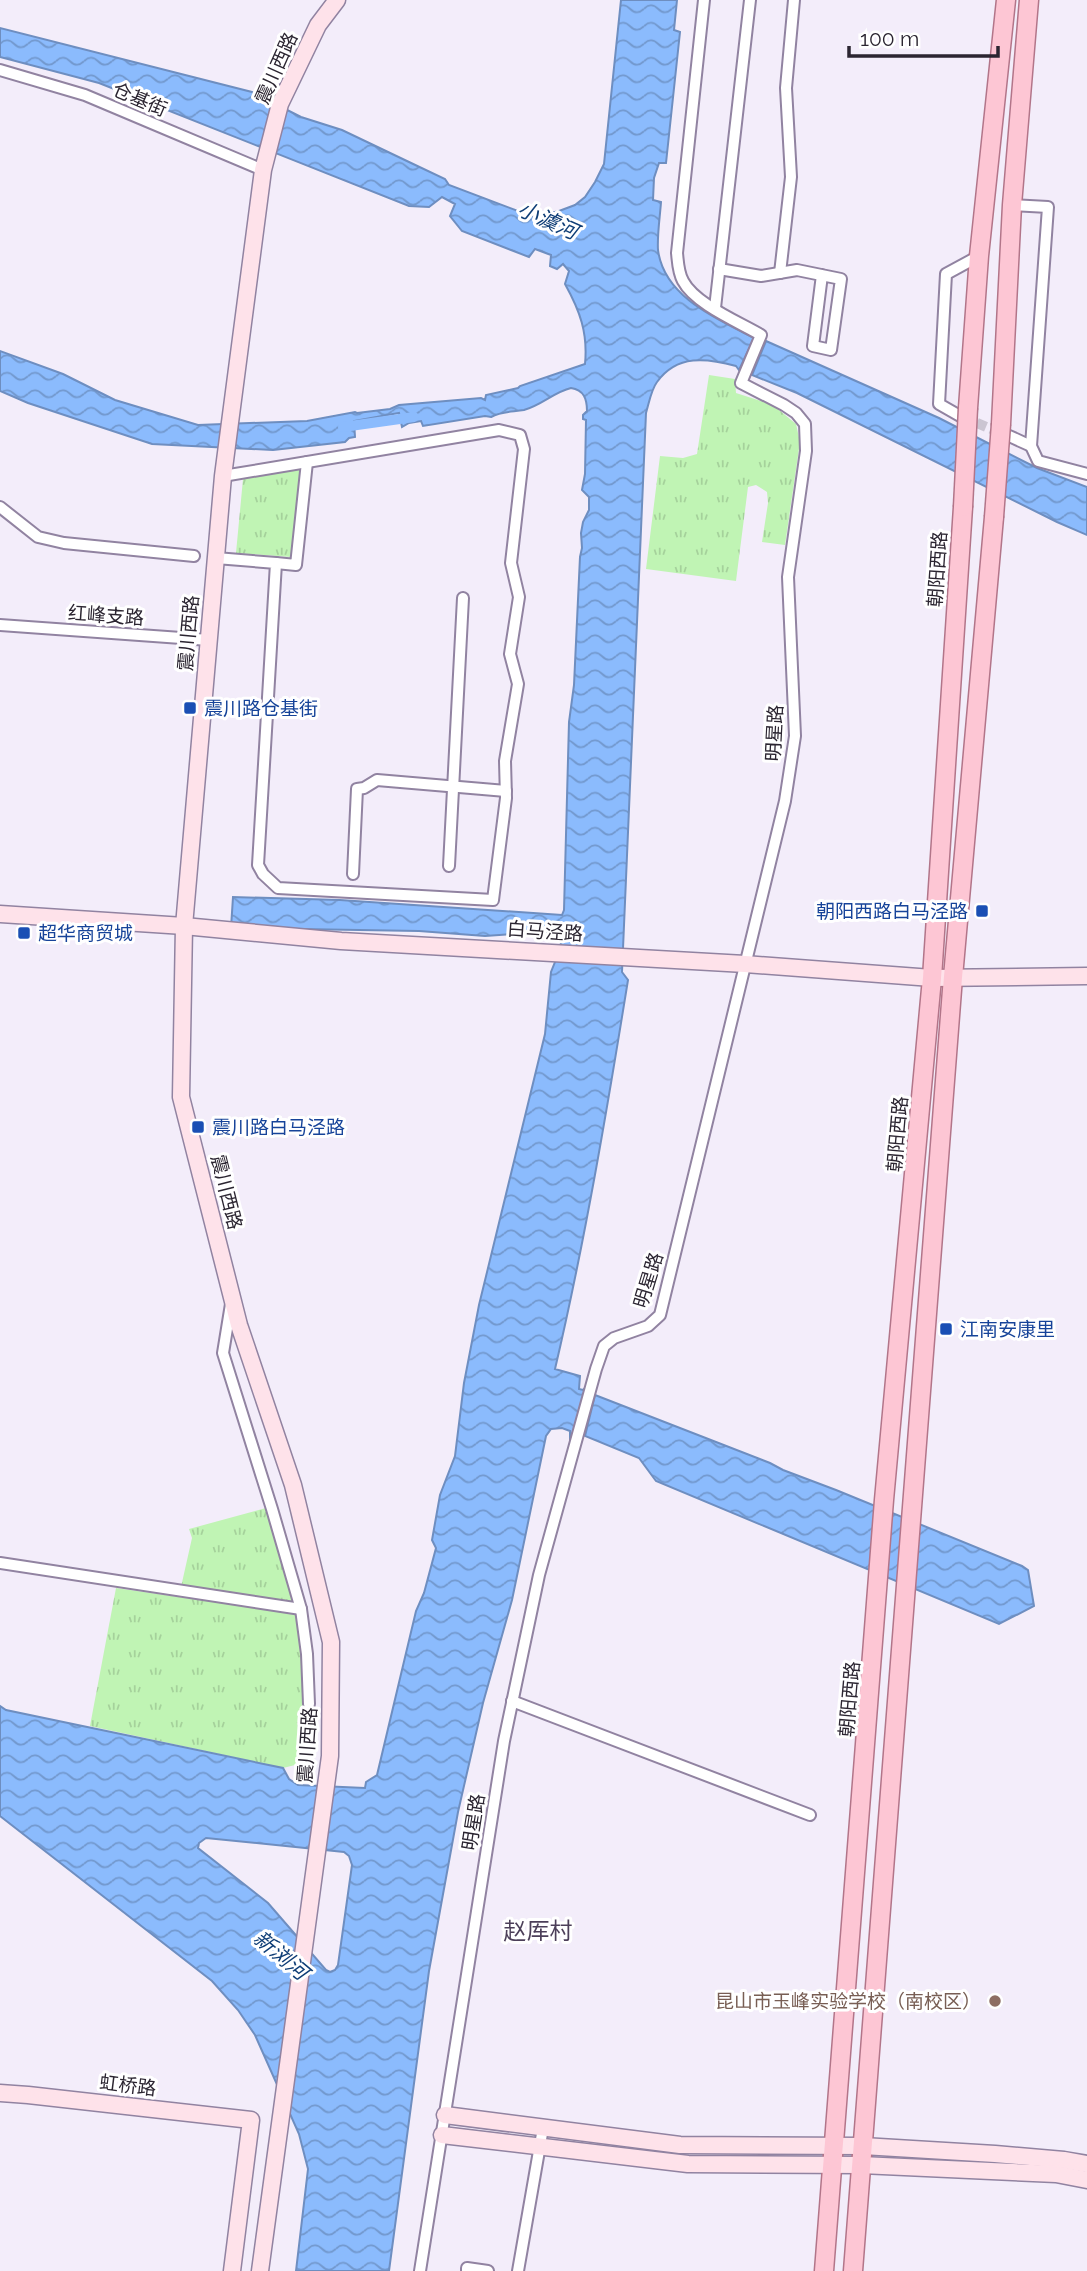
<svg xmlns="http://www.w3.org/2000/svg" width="1087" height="2271" viewBox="0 0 1087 2271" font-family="Raleway,'Noto Sans SC',sans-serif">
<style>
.park{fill:url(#park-tufts)}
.water{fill:url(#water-waves);stroke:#6e8ec0;stroke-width:2;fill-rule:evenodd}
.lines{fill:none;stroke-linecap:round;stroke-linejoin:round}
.canal{stroke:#8bbbfd;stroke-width:10}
.street-tunnel{stroke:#cbc5d2;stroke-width:10;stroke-dasharray:10 5;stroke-linecap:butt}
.street-casing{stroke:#9183a1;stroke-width:14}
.secondary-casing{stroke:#9183a1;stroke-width:19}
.primary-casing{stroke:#b27589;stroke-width:21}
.street{stroke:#fff;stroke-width:10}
.secondary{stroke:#fee2ea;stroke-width:16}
.primary{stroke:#fdc6d4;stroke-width:18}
.primary-bridge-casing{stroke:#b27589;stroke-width:21;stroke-linecap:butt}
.primary-bridge{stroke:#fdc6d4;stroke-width:18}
.transit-dot{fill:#1a4fb4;stroke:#fff;stroke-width:2.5}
.education-dot{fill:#8d6e63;stroke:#fff;stroke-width:2.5}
.labels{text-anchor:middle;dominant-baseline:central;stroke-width:6;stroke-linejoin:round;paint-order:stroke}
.street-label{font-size:19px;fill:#2b2531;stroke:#fff}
.transit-label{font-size:19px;fill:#164399;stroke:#fff;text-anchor:start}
.education-label{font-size:19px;fill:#785e54;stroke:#fff;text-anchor:end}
.water-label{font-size:21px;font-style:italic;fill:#0e3d76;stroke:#fff}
.quarter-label{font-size:23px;fill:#4c3f59;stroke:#fff}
</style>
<defs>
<pattern id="park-tufts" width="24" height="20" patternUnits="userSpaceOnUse" patternTransform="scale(1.75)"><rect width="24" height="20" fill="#c0f4b4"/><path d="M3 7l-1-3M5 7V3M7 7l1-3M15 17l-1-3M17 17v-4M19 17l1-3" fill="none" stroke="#a5d19b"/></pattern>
<pattern id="water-waves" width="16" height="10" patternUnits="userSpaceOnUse" patternTransform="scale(1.75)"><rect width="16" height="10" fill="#8bbbfd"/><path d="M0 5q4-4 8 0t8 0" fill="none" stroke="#7298cd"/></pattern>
</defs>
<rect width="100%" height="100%" fill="#f3edfa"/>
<g class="park">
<polygon points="709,375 735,379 736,393 773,405 796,424 800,442 785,545 762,542 768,503 767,492 756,485 748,487 736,581 646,569 660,456 683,458 697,454"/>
<polygon points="299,469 301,480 291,557 236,553 243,479"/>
<polygon points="266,1508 295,1603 181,1587 192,1538 189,1529"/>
<polygon points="116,1588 297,1614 306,1703 307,1762 283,1768 90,1726"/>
</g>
<g class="water">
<path d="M621 0H677L674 30 680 32 666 163H659L654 178 653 200 661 202C660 217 657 235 658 250 664 297 717 319 754 338L739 370 736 366C707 358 677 354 657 382 651 390 649 403 646 413L622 972 628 980C607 1110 585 1241 555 1369L580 1376 579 1389 583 1390 586 1387 570 1442V1431L562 1428 551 1429 546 1436 512 1600 483 1703 458 1812 429 1971 389 2271H296L308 2169 299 2134 255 2035 238 2010 212 1981 0 1816V1706L6 1710 283 1768 289 1779 298 1785 365 1788 366 1782 377 1775 416 1611 424 1593 436 1548 432 1540 440 1495 455 1456 464 1383 479 1305 545 1034 551 972 561 947 560 931 485 936 419 931 231 928 233 897 340 900 562 915 564 910 569 722 574 685 580 557 582 548 581 533 583 522 589 510V497L582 490 585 474 586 420 583 419V415L587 411C587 399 584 390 571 388 554 392 542 405 524 410 512 412 502 411 491 417L485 416 423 426 421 421 409 423 402 427 399 413 354 421 355 437 349 438 345 442 273 450 152 444 28 403 0 391V351L63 374 115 400 198 425 307 421 355 412 357 413 390 409 399 405 481 398 485 400 486 395 518 388 520 386 585 364C588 333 580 311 565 284L569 271 563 264 557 269 550 266 551 255 535 249 529 257 462 231 450 216 455 204 442 197 429 207 409 206 99 83 0 57V28L252 92 301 117 342 130 409 162 445 179 449 185 534 217 559 211 575 205 585 197 595 182 604 164ZM206 1838 344 1852 349 1856 352 1865 338 1965 335 1970 330 1972 326 1970 268 1903 198 1848 199 1843Z"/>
<polygon points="766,341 939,418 1037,468 1087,487 1087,535 1057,522 797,393 752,375"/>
<polygon points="595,1395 770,1463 783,1470 836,1490 1022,1566 1028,1570 1034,1606 999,1624 656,1481 639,1458 585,1436"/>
</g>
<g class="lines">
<polyline class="canal" points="343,427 414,417"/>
<polyline class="street-tunnel" points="963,417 1003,434"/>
<defs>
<g id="street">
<polyline points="0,70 85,95 263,170"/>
<polyline points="1012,205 1048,207 1031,446 1038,461 1087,474"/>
<polyline points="719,269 761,276 797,270 841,279 831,350 813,346 822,275"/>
<polyline points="780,273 791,177 786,88 794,0"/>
<polyline points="715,308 750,0"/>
<polyline points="960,416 939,404 946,274 979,256"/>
<polyline points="1007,435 1031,446"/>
<polyline points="0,507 38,537 64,543 194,556"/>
<polyline points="216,558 276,563 258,865 263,874 278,888 493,900 506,798 505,761 518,684 510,654 519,597 511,563 524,449 520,435 499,430 223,476"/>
<polyline points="276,563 296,565 307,462"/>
<polyline points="0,625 209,640"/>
<polyline points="449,866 463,598"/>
<polyline points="353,874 357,789 364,788 377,780 506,791"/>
<polyline points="231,1304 223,1353 272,1509 301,1609 307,1654 309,1704"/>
<polyline points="0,1563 301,1609"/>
<polyline points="512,1701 810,1815"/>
<path d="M420 2271 504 1741 539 1575 596 1369 604 1346 614 1338 648 1326 660 1315 785 801 795 736 788 577 806 451 805 424 796 413 784 405 741 383 761 335C739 322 695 304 683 281 678 272 678 262 677 253L704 0"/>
<polyline points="467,2271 467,2268 488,2271"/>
<polyline points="518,2271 543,2128"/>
</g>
<g id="secondary">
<polyline points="0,914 184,926 341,941 745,964 932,978 1087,976"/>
<polyline points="0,2093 28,2095 251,2120 232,2271"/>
<polyline points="445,2115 680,2145 863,2146 995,2154 1064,2160 1087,2164"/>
<polyline points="442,2135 688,2164 861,2165 1056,2174 1087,2180"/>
<polyline points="260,2271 330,1756 331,1642 293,1485 239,1325 181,1097 184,926 223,476 263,170 280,104 318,25 337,0"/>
</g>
<g id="primary">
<polyline points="968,408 979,256 1006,0"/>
<polyline points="1001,424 1012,205 1029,0"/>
<polyline points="824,2271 884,1500 932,978 963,507"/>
<polyline points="853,2271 953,977 994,517"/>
</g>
</defs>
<use href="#street" class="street-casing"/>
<use href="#secondary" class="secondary-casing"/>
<use href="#primary" class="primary-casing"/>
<use href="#street" class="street"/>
<use href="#secondary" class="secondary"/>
<use href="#primary" class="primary"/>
<defs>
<g id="primary-bridge">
<polyline points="963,507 968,408"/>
<polyline points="994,517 1001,424"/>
</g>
</defs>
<use href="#primary-bridge" class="primary-bridge-casing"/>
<use href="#primary-bridge" class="primary-bridge"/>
</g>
<g class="transit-dot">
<rect x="183" y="701" width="14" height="14" rx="3.5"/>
<rect x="975" y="904" width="14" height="14" rx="3.5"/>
<rect x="17" y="926" width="14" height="14" rx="3.5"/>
<rect x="191" y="1120" width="14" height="14" rx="3.5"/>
<rect x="939" y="1322" width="14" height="14" rx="3.5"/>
</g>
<circle class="education-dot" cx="995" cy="2001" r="7"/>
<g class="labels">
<g class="street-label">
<text transform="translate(276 68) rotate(-66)">震川西路</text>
<text transform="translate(140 99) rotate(23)">仓基街</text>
<text transform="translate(937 569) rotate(-86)">朝阳西路</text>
<text transform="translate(106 615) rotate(4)">红峰支路</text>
<text transform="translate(188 633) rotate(-85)">震川西路</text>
<text transform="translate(774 733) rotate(-87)">明星路</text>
<text transform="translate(545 931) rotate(4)">白马泾路</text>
<text transform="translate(897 1134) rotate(-85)">朝阳西路</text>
<text transform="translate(227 1192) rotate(76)">震川西路</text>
<text transform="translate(648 1280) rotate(-73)">明星路</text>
<text transform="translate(849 1699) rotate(-85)">朝阳西路</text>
<text transform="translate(307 1745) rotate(-86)">震川西路</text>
<text transform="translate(473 1822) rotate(-81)">明星路</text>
<text transform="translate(128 2085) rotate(7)">虹桥路</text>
</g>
<g class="transit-label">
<text x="204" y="708">震川路仓基街</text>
<text x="968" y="911" text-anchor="end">朝阳西路白马泾路</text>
<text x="38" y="933">超华商贸城</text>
<text x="212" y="1127">震川路白马泾路</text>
<text x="960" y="1329">江南安康里</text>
</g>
<g class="education-label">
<text x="981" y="2001">昆山市玉峰实验学校（南校区）</text>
</g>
<g class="water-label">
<text transform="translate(548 220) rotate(24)">小澞河</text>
<text transform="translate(281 1955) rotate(40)">新浏河</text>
</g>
<g class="quarter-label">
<text x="538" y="1930">赵厍村</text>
</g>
</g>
<path d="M849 46v10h149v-10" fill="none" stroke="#2b2531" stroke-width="3.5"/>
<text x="860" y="46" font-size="21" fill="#2b2531" stroke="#ffffff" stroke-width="5" paint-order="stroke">100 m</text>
</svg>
